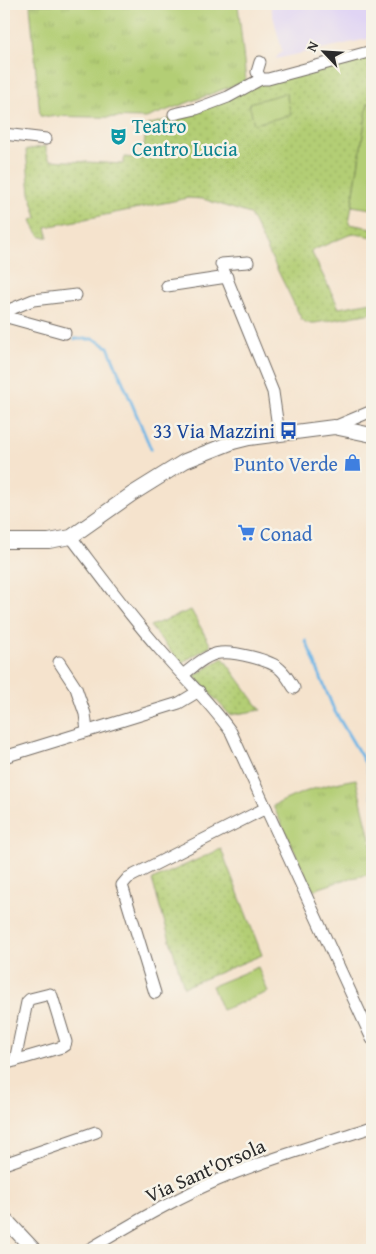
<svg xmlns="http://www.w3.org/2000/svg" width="376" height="1254" viewBox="0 0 376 1254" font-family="'Gentium Book Plus',serif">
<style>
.built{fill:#e0d4f4}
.grass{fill:url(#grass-tufts);stroke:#6f7c50}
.park{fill:url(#park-dots);stroke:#6f7c50}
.pitch{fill:#b3ce74;stroke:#6f7c50}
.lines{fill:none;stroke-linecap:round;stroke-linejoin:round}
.stream{stroke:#6eb6e6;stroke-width:3}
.minor-casing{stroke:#726b64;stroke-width:13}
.tertiary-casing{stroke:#726b64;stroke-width:16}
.minor{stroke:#fff;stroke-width:11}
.tertiary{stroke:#fff;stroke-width:14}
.labels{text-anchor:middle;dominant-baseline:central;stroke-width:5;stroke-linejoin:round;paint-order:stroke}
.culture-label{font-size:20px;fill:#0d838f;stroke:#f7f3e8;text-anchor:start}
.transit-label{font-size:20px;fill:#164399;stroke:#f7f3e8;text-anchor:end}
.shop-label{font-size:20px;fill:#366cbe;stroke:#f7f3e8;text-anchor:end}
.street-label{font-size:20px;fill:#2b2b2b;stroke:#f7f3e8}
</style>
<defs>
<pattern id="grass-tufts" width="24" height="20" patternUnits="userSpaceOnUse" patternTransform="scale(1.25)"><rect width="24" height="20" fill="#b3ce74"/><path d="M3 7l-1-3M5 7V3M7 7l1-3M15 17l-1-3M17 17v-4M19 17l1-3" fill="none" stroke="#9ab165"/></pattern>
<pattern id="park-dots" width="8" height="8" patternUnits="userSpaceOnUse" patternTransform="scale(1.25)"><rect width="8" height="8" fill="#b3ce74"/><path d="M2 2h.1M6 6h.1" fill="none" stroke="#9ab165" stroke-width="1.8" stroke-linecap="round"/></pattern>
</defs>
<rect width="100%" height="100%" fill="#f7f3e8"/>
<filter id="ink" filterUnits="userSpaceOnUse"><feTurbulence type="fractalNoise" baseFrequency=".02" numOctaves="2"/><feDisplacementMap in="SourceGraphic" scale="10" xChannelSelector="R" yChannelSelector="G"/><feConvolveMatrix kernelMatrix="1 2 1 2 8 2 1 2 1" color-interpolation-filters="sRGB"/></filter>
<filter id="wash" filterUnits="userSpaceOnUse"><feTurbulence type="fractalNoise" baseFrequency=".0096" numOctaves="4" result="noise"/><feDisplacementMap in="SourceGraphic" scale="20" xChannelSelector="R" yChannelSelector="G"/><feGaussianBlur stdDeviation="1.12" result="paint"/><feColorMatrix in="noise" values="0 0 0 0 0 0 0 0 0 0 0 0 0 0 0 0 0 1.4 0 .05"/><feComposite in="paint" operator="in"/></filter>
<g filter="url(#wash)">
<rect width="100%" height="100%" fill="#f5e3cd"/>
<polygon class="built" points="270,4 372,4 372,38 275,59 282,51"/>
<g class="grass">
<polygon points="56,4 238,4 246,81 146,118 40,116 30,5"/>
<path d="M356 779 372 847V874L347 879 313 890 273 806C302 791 323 785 356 779Z"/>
</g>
<g class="park">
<polygon points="372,56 372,104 368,104 349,224 372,228 372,237 355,234 349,235 311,251 339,308 372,302 372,313 315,323 307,323 302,320 250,214 203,199 188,198 46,227 48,237 41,237 36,231 31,220 37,218 30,193 26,150 46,146 46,151 50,160 123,164 125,157 142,159 147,125 178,117 261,82"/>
<polygon points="191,610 211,646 181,663 150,626"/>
<polygon points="223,658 261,710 230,715 194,676"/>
<polygon points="221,849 262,955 184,987 152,880"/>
</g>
<g class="pitch">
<polygon points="286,93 291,115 254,124 249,103"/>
<polygon points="368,103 372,104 372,209 352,206"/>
<polygon points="258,967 268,992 222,1010 212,986"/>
</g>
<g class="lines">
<g class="stream">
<polyline points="75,339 94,339 108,347 151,449"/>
<polyline points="306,641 334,710 367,766 372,797"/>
</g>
</g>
</g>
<g filter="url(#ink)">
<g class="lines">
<defs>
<g id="minor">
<polyline points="260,62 257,72 261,79 268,79 372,51"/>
<polyline points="174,114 196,109 228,97 261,79"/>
<polyline points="4,134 46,139"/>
<polyline points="248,262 221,264 273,392 279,434"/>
<polyline points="167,286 227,277"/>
<polyline points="4,312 33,300 76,295"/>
<polyline points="4,315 7,317 65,333"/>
<polyline points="334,427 372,411"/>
<path d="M71 537C100 575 129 615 161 651 184 678 210 702 231 732L372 1039"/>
<polyline points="59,662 76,688 85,714 87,731"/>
<path d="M183 675C193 667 207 654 220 653 233 651 271 660 280 669 286 674 290 682 294 688"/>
<polyline points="4,757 179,703 199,691"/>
<polyline points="155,993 122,885 128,878 266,808"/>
<polyline points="4,1064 62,1047 65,1045 66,1042 52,996 50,994 30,999 27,1002 15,1061"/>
<polyline points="4,1164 96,1132"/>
<path d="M88 1250C135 1222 184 1193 235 1173 280 1155 327 1142 372 1127"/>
</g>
<g id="tertiary">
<polyline points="4,541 49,541 71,537 132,494 185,461 233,442 249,438 334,427 372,435"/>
<polyline points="4,1218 34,1250"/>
</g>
</defs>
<use href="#minor" class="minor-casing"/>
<use href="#tertiary" class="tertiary-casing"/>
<use href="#minor" class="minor"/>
<use href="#tertiary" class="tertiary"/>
</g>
</g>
<defs>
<symbol id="theatre-bare" viewBox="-9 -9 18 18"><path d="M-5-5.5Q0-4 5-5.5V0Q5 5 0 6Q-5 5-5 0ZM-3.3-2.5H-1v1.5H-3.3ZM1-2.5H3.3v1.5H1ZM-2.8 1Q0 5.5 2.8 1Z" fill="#0f9aa8" stroke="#f7f3e8" stroke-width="2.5" paint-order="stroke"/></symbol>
<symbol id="bus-bare" viewBox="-9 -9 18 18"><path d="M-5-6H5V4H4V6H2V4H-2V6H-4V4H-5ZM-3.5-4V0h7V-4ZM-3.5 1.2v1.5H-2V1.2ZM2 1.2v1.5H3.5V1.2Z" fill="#1a4fb4" stroke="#f7f3e8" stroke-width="2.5" paint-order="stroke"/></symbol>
<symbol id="shop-bare" viewBox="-9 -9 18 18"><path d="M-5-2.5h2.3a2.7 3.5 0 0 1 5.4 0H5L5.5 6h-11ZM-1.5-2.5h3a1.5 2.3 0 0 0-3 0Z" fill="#3f7fe0" stroke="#f7f3e8" stroke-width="2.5" paint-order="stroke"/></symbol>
<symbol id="supermarket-bare" viewBox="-9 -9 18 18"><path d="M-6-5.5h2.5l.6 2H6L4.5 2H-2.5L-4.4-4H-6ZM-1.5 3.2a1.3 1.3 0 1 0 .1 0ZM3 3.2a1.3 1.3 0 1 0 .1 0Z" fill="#3f7fe0" stroke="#f7f3e8" stroke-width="2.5" paint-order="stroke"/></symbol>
</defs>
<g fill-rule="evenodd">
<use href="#theatre-bare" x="106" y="124" width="25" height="25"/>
<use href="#bus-bare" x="276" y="418" width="25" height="25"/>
<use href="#shop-bare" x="340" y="450" width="25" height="25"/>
<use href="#supermarket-bare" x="234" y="520" width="25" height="25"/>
</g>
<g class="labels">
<g class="culture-label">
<text x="132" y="125">Teatro<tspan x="132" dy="23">Centro Lucia</tspan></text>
</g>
<g class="transit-label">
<text x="275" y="430">33 Via Mazzini</text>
</g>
<g class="shop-label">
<text x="338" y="463">Punto Verde</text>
<text x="260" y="533" text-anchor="start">Conad</text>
</g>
<g class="street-label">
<text transform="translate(205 1170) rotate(-24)">Via Sant'Orsola</text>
</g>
</g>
<rect width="376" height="1254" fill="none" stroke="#f7f3e8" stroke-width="20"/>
<g transform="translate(324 52) rotate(295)" stroke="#f7f3e8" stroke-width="4" paint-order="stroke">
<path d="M0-4L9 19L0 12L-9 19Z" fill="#2b2b2b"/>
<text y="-8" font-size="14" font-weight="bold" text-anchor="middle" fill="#2b2b2b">N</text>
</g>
</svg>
